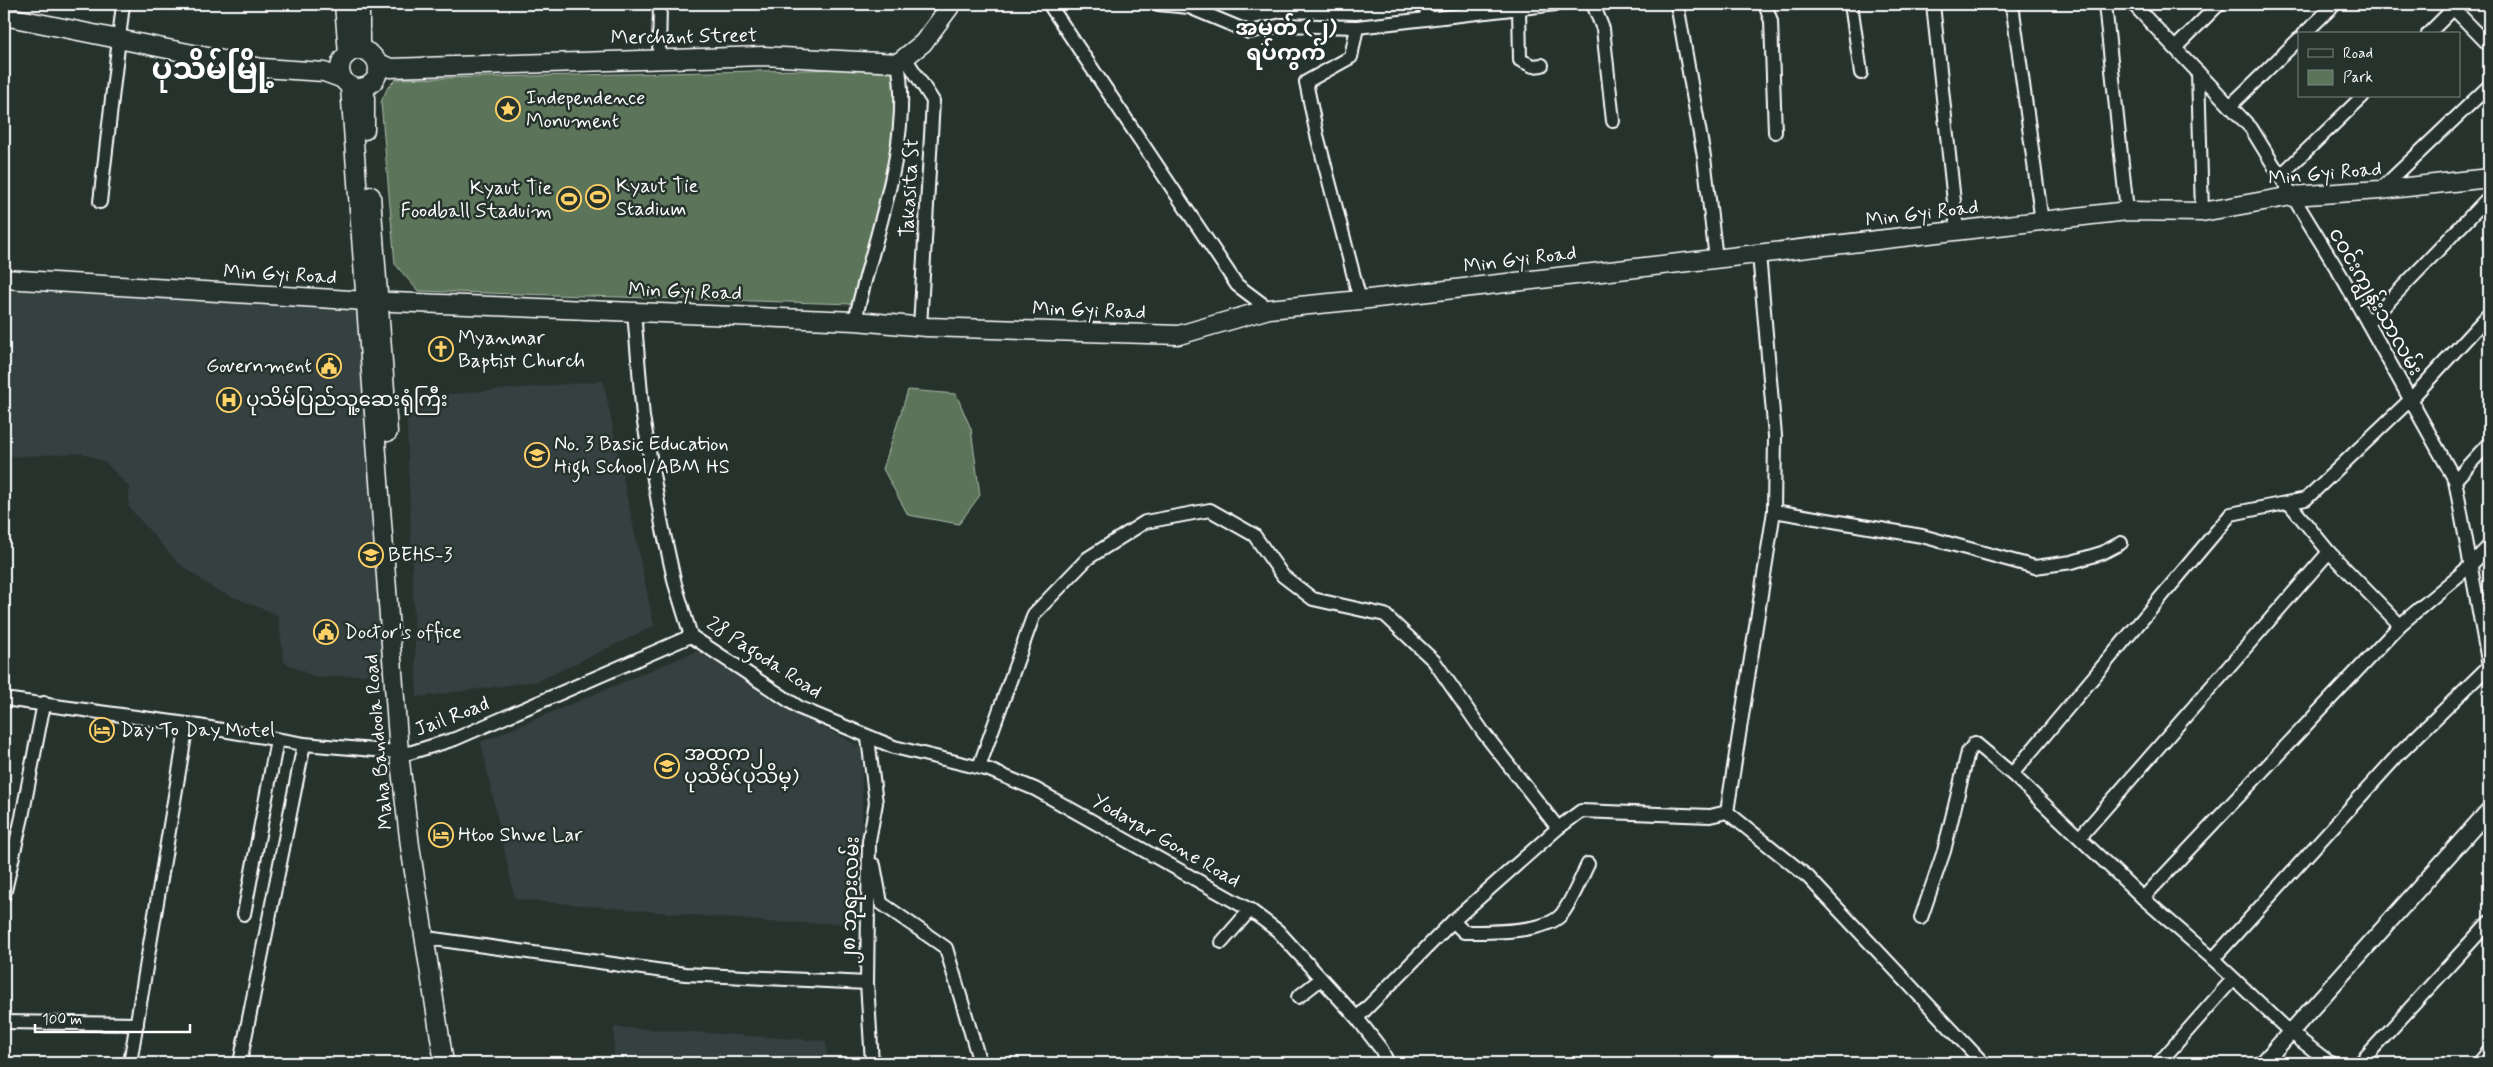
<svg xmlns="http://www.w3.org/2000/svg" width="2493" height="1067" viewBox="0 0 2493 1067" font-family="Mynerve,'Noto Sans Myanmar',sans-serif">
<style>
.built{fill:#354141}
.green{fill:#5b755a;stroke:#adbaac}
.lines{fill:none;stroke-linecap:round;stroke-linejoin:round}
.minor-casing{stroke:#fff;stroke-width:16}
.tertiary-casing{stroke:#fff;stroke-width:19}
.secondary-casing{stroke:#fff;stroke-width:21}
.minor{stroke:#26332d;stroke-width:12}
.tertiary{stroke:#26332d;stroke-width:15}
.secondary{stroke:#26332d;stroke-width:18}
.labels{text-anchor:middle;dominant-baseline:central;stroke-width:5;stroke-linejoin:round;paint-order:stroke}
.street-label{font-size:20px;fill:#fff;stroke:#26332d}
.poi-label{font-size:20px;fill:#fff;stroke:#26332d;text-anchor:start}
.quarter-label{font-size:22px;font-weight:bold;fill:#fff;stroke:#26332d}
.town-label{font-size:30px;font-weight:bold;fill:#fff;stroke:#26332d}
</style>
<rect width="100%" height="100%" fill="#26332d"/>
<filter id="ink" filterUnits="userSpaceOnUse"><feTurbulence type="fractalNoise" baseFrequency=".02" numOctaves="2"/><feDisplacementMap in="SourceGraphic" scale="10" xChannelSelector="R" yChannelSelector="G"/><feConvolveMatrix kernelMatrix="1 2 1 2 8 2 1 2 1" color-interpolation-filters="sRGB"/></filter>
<g filter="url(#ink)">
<g class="built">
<polygon points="4,290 366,310 386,673 317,678 284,662 278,615 216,590 177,562 129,507 129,487 105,462 82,453 4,457"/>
<polygon points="603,381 654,626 538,681 417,697 406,398"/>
<polygon points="697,651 787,707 862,748 862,924 770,922 515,899 481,742"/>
<polygon points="614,1027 826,1041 827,1063 614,1063"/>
</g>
<g class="green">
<polygon points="894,68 906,82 855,304 418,291 395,264 381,102 388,87 396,79"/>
<polygon points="908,390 956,394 971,429 980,495 959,524 908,515 883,469"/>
</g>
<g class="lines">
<defs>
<g id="minor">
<polyline points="1049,4 1237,285 1269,309"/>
<polyline points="1158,4 1189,7 1249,32 1282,25 1357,27 1556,4"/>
<polyline points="1426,4 1427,18"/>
<polyline points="1593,4 1603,29 1613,121"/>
<polyline points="1677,4 1704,157 1716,259"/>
<polyline points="1765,4 1771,21 1775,132"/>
<polyline points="1851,4 1861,73"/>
<polyline points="1933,4 1957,230"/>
<polyline points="2012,4 2042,222"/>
<polyline points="2105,4 2127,211"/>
<polyline points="2133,4 2251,128 2345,282 2455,480 2489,666 2399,754 2213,959"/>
<polyline points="2449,4 2489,45"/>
<polyline points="1519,8 1520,60 1533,66 1542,65"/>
<polyline points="1357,27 1351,57 1306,82 1317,135 1360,300"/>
<polyline points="2304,34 2335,4"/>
<polyline points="2428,34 2458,4"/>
<polyline points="2175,48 2219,4"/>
<polyline points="659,58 660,4"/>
<polyline points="906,59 933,101 920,327"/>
<polyline points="2198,72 2202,212"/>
<polyline points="2230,106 2299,39"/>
<polyline points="2280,176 2363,96"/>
<polyline points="2380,190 2489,86"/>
<polyline points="100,202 123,4"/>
<polyline points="634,312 643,417 662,525 675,584 691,636 800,708 894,747 989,770 1035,789 1250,910 1278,931 1357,1018 1381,1049 1388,1063"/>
<path d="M855 321C872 242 913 143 898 63"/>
<polyline points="2368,323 2489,197"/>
<polyline points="2455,480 2489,443"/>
<polyline points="2289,503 2329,552 2400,625"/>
<polyline points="1774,511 1922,536 2035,567 2072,562 2102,553 2121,543"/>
<polyline points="4,699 187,724 304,744 409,753 455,739 691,636"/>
<polyline points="868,738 876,803 869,841 868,909 867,983 872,1063"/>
<polyline points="979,767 1034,614 1088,558 1145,522 1210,510 1254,535 1283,576 1313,599 1385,615 1434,661 1483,732 1558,828"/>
<polyline points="2012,774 2231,514 2306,499 2410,400 2489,314"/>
<polyline points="1727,812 1774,511 1775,436 1759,254"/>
<polyline points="2080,837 2329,552"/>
<polyline points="874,865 881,903 946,948 980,1063"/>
<polyline points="4,895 22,817 44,703"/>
<polyline points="2143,898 2400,625 2471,565 2489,546"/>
<polyline points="244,914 277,740"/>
<polyline points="1921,918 1944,851 1968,752 1975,743 2012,774 2143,898 2213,959 2290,1032 2330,1063"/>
<path d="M1453 921 1464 932C1487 932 1545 933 1561 915 1571 903 1581 878 1588 864"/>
<polyline points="434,939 685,974 867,983"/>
<polyline points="1222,942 1250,910"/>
<polyline points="1298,997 1321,979"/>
<polyline points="1357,1018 1453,921 1558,828 1581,811 1710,816 1727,812 1808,877 1983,1063"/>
<polyline points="4,1022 137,1024"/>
<polyline points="130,1063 187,724"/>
<polyline points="240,1063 304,744"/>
<polyline points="2159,1063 2233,979"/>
<polyline points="2360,1063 2489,922"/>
<polyline points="2479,1063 2489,1051"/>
</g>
<polyline id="tertiary" points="2263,1063 2489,810"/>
<g id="secondary">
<polyline points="344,4 348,54"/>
<polyline points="360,4 360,50"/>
<polyline points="4,16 262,68 324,72 343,79"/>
<circle cx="359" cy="69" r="19"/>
<polyline points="377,62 390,68 763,56 898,63 923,43 952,4"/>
<polyline points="350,87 399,753 410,846 444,1063"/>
<polyline points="365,130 365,87"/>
<polyline points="371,196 388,432"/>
<polyline points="4,279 367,301 855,321 927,327 1179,335 1269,309 1360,300 2127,211 2202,212 2292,196 2380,190 2489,178"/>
</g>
</defs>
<use href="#minor" class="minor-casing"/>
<use href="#tertiary" class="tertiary-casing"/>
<use href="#secondary" class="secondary-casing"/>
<use href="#minor" class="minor"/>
<use href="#tertiary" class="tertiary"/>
<use href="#secondary" class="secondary"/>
</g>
</g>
<defs>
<symbol id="sight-ring" viewBox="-11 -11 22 22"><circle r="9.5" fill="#26332d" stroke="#ffd166" stroke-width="1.5"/><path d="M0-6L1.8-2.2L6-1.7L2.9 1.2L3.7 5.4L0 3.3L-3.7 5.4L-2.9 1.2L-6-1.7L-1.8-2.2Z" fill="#ffd166"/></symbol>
<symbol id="stadium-ring" viewBox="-11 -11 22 22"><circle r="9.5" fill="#26332d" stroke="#ffd166" stroke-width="1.5"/><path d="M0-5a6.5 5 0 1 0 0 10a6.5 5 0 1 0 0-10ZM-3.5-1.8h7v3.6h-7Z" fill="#ffd166"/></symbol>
<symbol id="church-ring" viewBox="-11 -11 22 22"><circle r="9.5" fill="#26332d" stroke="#ffd166" stroke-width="1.5"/><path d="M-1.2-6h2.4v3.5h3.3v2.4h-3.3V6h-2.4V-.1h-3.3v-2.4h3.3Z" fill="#ffd166"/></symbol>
<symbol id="civic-ring" viewBox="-11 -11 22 22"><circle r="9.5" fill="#26332d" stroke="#ffd166" stroke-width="1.5"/><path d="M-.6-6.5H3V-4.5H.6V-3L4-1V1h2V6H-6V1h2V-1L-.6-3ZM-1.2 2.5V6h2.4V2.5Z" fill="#ffd166"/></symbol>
<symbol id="hospital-ring" viewBox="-11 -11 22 22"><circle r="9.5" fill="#26332d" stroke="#ffd166" stroke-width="1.5"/><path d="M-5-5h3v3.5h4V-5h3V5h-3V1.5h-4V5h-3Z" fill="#ffd166"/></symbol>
<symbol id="school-ring" viewBox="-11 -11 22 22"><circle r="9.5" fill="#26332d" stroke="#ffd166" stroke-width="1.5"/><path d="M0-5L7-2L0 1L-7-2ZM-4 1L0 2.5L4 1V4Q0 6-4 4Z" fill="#ffd166"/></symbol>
<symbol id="hotel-ring" viewBox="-11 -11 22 22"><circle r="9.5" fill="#26332d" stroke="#ffd166" stroke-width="1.5"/><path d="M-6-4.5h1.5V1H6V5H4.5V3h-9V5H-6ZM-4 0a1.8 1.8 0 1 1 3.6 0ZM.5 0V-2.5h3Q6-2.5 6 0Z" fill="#ffd166"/></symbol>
</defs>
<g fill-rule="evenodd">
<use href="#sight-ring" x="494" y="95" width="28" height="28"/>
<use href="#stadium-ring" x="584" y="183" width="28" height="28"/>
<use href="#stadium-ring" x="555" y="185" width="28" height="28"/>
<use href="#church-ring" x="427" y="335" width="28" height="28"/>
<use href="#civic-ring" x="315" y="352" width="28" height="28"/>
<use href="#hospital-ring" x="215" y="386" width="28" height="28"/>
<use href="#school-ring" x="523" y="441" width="28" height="28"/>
<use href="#school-ring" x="357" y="541" width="28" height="28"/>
<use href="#civic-ring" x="312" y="618" width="28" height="28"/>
<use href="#hotel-ring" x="88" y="716" width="28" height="28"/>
<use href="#school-ring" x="653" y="752" width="28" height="28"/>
<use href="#hotel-ring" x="427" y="821" width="28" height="28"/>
</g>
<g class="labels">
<g class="street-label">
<text transform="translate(684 37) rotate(-1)">Merchant Street</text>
<text transform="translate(2325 174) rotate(-5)">Min Gyi Road</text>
<text transform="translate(910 188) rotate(-87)">Takasita St</text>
<text transform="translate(1922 214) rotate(-7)">Min Gyi Road</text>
<text transform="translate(1520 260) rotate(-7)">Min Gyi Road</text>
<text transform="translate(280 275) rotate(3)">Min Gyi Road</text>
<text transform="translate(685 292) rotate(2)">Min Gyi Road</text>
<text transform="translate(2375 302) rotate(60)">ငဝင်းကျွန်းသာလမ်း</text>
<text transform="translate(1089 311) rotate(2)">Min Gyi Road</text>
<text transform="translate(764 658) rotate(33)">28 Pagoda Road</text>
<text transform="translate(452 717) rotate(-21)">Jail Road</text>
<text transform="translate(379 742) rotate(-95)">Maha Bandoola Road</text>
<text transform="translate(1166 841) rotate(30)">Yodayar Gone Road</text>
<text transform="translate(851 900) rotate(-88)">၂၈ ဘုရားလမ်း</text>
</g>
<g class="poi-label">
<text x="526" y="98">Independence<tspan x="526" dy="23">Monument</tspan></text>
<text x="616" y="186">Kyaut Tie<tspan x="616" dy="23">Stadium</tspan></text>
<text x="552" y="188" text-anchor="end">Kyaut Tie<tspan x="552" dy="23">Foodball Staduim</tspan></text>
<text x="458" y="338">Myanmar<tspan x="458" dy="23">Baptist Church</tspan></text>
<text x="312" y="366" text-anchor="end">Government</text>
<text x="246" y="400">ပုသိမ်ပြည်သူ့ဆေးရုံကြီး</text>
<text x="554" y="444">No. 3 Basic Education<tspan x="554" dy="23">High School/ABM HS</tspan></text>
<text x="388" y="555">BEHS-3</text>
<text x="344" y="632">Doctor's office</text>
<text x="120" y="730">Day To Day Motel</text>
<text x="684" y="754">အထက၂<tspan x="684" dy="23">ပုသိမ်(ပုသိမ္)</tspan></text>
<text x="458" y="835">Htoo Shwe Lar</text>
</g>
<g class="quarter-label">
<text x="1286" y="29">အမှတ် (၂)<tspan x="1286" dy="25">ရပ်ကွက်</tspan></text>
</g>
<g class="town-label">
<text x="213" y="70">ပုသိမ်မြို့</text>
</g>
</g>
<rect width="2493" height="1067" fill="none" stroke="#26332d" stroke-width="20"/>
<rect x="10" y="10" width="2473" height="1047" fill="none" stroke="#fff" stroke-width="2" filter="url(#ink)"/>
<rect x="2298" y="32" width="162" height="65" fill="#26332d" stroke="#7d8581"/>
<rect x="2308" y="49" width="25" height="8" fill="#26332d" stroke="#7d8581"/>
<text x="2343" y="58" font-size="15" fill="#ffffff">Road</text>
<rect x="2308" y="70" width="25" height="15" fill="#5b755a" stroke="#7d8581"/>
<text x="2343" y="82" font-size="15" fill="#ffffff">Park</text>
<path d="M35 1024v8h155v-8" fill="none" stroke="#ffffff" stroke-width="2.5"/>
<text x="42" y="1024" font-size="15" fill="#ffffff" stroke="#26332d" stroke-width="4" paint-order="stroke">100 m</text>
</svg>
